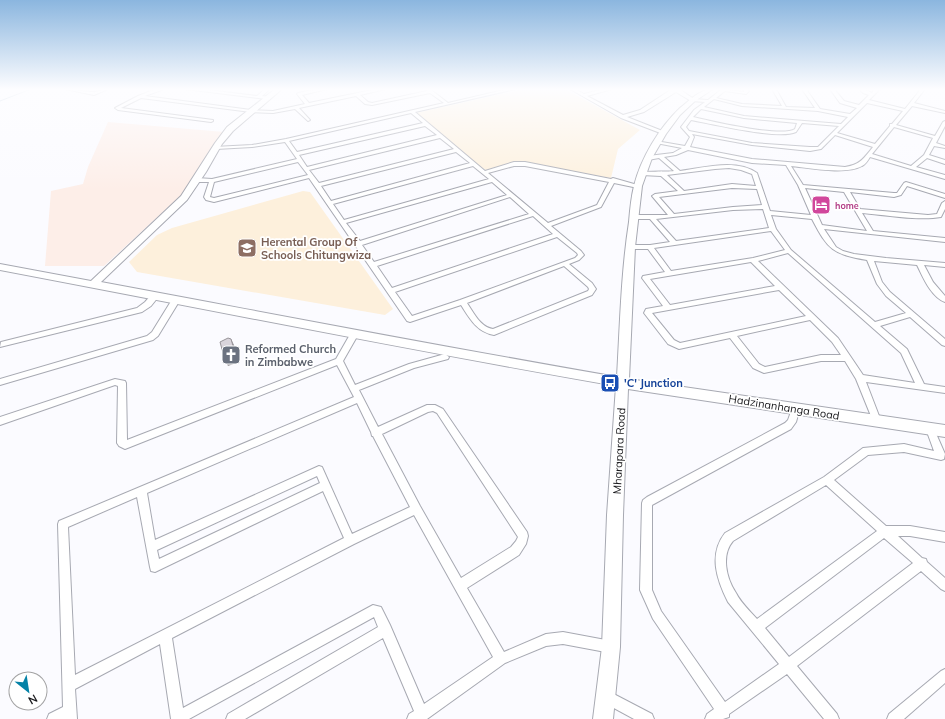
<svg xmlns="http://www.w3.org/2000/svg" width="945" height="719" viewBox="0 0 945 719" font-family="Mulish,sans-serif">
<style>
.commercial{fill:#fdeee8}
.education{fill:#fdf0dc}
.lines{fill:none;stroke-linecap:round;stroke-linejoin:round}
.stream{stroke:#a0b9d1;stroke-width:1}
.street-casing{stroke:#a7a9b2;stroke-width:2}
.secondary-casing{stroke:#a7a9b2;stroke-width:2}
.street{fill:#fff;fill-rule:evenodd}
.secondary{fill:#fff;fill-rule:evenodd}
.shaded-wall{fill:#989499}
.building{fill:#d9d4db;stroke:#989499}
.labels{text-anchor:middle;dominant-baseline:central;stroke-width:3.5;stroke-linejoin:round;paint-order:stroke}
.far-hotel-label{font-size:9px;font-weight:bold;fill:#b23c85;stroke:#fff;text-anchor:start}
.education-label{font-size:11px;font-weight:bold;fill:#785e54;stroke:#fff;text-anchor:start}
.worship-label{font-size:11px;font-weight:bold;fill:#5b616d;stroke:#fff;text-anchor:start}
.transit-label{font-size:11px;font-weight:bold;fill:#164399;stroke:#fff;text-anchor:start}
.street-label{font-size:11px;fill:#18181b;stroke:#fff}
</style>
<rect width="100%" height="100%" fill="#fbfbff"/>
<polygon class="commercial" points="108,122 224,132 188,189 104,266 45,266 51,191 83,184 88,167"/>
<g class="education">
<polygon points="525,89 565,89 640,130 618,149 611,178 517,161 486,170 481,167 416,113"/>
<polygon points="303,191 310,192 393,309 385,315 137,272 129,262 157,235 172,228"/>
</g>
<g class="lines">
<polyline class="stream" points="0,101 31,89"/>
<defs>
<g id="street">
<path d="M65 89C74 89 83 92 92 92 97 93 102 89 108 89L94 95Z"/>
<path d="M156 89H164L145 96 251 110 273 111 305 104 297 94 298 93 318 89H327L302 95 309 103 377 89H386L360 95 368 102 372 103 427 91 425 89H430L448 103 508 89H516L415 112 485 171 514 162H525L611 179 613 178 641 186 638 188 614 183 601 207 551 226 581 251 584 255 579 260 569 264 592 283 596 289 592 295 494 335C477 332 470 319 461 305L410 322 407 321 309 178 214 202 206 200 204 197 209 182H197L194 180 197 178 212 179 297 159 285 142 252 147 216 149H214V147L252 145 286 139 444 103 430 93 372 105 365 104 356 96 299 108 310 120 308 121 295 109 273 113 251 112 141 98 121 108 213 120V121L211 122 118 110 115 108 138 96ZM411 113 423 123 297 152 289 141ZM425 126 437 135 307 167 299 155ZM440 138 454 149 319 183 309 170ZM456 152 470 163 331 201 321 186ZM298 162 308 175 214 198 210 197 214 182ZM473 166 489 179 344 220 333 204ZM514 166H525L609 182 597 205 548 223 488 173ZM492 182 507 195 360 241 346 223ZM510 197 529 214 374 262 362 245ZM533 216 553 234 392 288 377 266ZM557 237 577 253 578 255 575 258 460 300 412 316 395 292ZM564 266 588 287 589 289 588 291 493 329C480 327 474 313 467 303Z"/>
<polygon points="185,89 200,89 257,96 265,89 270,89 262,96 269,97 269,99 267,99"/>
<path d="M570 89H575L584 94 604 89H612L587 96 623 115 640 110 672 89H679L694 99 708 100 722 89 744 92V89H748L749 91 746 94 725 91 716 98 742 104 782 106 772 89H776L786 107 815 108 802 89H806L820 109 850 114 857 108 840 103 830 89H834L844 101 859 105 869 95 863 93 859 89H864L872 93 875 89H880L869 100 905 109 921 89H925L914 103 945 111V113L912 106 896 125 935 136 943 122 945 121V126L936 143 945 146V148L934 146 929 155 945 160V164L927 158 916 167 945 175V179L870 157C868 160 866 164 862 166 846 175 810 168 791 166L803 185 894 193H897L904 183 906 182 945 194V198L907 186 901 195 894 197 850 192 860 209 928 215 937 214 942 203 945 201V209L941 217C920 221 885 215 862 213L873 231 945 238V242L824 229 836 247 843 251 854 254 886 258 945 263V267L924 265 933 282 945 296V302C931 297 923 277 917 265L874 261 882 282 890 292 945 339V346L942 345 910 317 880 326 907 349 924 384 945 387V393L866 382 881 421 880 424 877 425 874 424 873 421 856 379 845 361H821L764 373 753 368 730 338 679 349 668 344 644 313 646 309 663 306 642 278 643 276 665 272 648 249H630L627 247 630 245H650L670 242 650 219H633L630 217 633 215H668L652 196 655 194 678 191 661 176 642 175 639 173C643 171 667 172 674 171L659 158 648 160 645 158 648 156 673 153 682 148 656 143V141L685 146 690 137 681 127 694 110 705 102 691 101 676 92 644 112 627 117 665 132V133L663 134 621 118ZM714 99 742 106 818 111 848 117 841 124 744 116 704 107ZM867 103 903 111 892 124H890V126L875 144 837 133ZM701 109 744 118 797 123 795 129C781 138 711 121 693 117ZM691 120C713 124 778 140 796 132L802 123 839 126 818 147H810L752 143 689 131 686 127ZM894 127 933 138 924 155 911 166 872 154ZM692 134 752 145 810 151 821 149 835 135 873 147C864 158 860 165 845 167L752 159 690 147 694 137ZM688 150 752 163 786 165 798 185 811 215 770 211 757 173C736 158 703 168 680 171L664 157 676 155ZM729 168 741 170 752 174 756 186 732 184 684 191 667 175 715 169ZM732 188 757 189 762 205 733 207 674 214 659 197ZM805 188 844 192 867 231 822 225ZM763 209 769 228 676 241 656 219 733 210ZM771 215 812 219C828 250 833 254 867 260L877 284 886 296 906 313 875 322 791 250 776 229ZM771 231 785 250 753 258 671 271 654 248ZM788 253 901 353 915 383 863 375 838 338 758 261ZM751 262 775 286 670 305 650 279ZM779 290 806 316 680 343 674 340 652 313ZM810 320 832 342 841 355H821L765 367 759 364 737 336Z"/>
<polygon points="152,294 155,294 159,296 151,306 142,312 0,347 1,342 137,308 145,302"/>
<polygon points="173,298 176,298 180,300 158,336 153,340 0,385 0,379 147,336 152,332"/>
<path d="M355 330 359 333 343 361 355 385 409 364 445 354 449 357 448 359 414 368 359 390 378 427 427 405H435L443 409 527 532 528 536 526 544 519 555 467 588 504 652 546 634 563 632 611 641 615 643 617 647 615 651 611 653 563 644 546 646 505 663 427 719H407L409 714 414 711 383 638 245 719H226L228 714 378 627 374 617 189 719H171L160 644 75 689 77 719H47L49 714 63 707 58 524 59 521 354 397 337 365 125 449 119 446 117 443 118 386 115 385 0 425V417L115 379 125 381 126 383 127 440 336 359 352 331ZM357 403 371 432 372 436H373L410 507 352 534 322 467 319 466 155 540 147 493ZM433 411 437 413 518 537 516 541 511 547 461 578 420 506 382 434 428 412ZM317 476 320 483 159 559 157 550ZM323 491 344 538 75 675 68 527 137 497 150 567 151 571 155 572ZM414 515 493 657 424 704 390 625 381 607 373 605 183 708 172 638 354 544Z"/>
<path d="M796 405 799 406 800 408 796 422 791 429 652 505V590L661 611 725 702 779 664 728 602C717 580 708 555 725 533L824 477 863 448 904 444 934 451 926 429 927 426 930 425 933 426 934 429 945 454 944 459 941 460 904 452 868 455 834 480 886 526H910L945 532V542L910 536H898L922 558 926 559 927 562 945 578V591L941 589 921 571 797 666 837 714 839 719H824L787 674 729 714V717L723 719H705L707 714 714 709 653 619 640 590 642 503 643 500 647 497 785 423 788 420 793 406ZM826 485 877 531 757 619C750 611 741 603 736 593 726 578 721 555 733 541ZM884 538 913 563 789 657 765 628Z"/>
<polygon points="945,669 945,683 904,719 887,719 889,714 941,671"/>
<polygon points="606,690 652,714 654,719 634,719 601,701 600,696 601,691"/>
</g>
<path id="secondary" d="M275 89H282L233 131 222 144 206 172 187 200 101 282C273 314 444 347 617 377 620 326 621 273 629 222 630 210 631 198 634 186 641 158 659 128 680 108 690 100 700 89 713 89L695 101 680 115 666 134 652 158 642 186 635 247 629 379 945 425V437L628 389 623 515 620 647 613 719H593L602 647 607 515 616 386C410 350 205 309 0 270V264L91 281 181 196 215 143 227 127Z"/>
</defs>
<use href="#street" class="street-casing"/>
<use href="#secondary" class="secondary-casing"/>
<use href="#street" class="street"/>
<use href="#secondary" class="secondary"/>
</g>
<polygon class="shaded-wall" points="231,339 234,345 239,362 228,366 225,360"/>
<polygon class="building" points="228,338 231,339 236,356 225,360 220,342"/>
<linearGradient id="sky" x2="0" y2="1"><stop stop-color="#8bb6df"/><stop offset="0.47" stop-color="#fdfdff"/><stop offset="1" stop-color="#fdfdff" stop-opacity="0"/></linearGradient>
<rect width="945" height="190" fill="url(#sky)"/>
<defs>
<symbol id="hotel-square" viewBox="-11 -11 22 22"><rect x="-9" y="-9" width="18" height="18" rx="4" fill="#d1479c" stroke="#fff"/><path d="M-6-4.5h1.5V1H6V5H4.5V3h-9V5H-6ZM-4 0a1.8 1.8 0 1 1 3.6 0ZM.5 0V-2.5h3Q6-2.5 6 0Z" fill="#fff"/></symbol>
<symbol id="school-square" viewBox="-11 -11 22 22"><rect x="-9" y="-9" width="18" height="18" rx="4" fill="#8d6e63" stroke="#fff"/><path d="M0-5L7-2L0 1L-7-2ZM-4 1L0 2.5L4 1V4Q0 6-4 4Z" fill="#fff"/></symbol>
<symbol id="church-square" viewBox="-11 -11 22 22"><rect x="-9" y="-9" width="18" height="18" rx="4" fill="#6b7280" stroke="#fff"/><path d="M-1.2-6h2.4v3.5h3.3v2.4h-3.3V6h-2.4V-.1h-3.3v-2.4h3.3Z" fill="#fff"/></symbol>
<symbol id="bus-square" viewBox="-11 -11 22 22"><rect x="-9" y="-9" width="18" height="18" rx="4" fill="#1a4fb4" stroke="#fff"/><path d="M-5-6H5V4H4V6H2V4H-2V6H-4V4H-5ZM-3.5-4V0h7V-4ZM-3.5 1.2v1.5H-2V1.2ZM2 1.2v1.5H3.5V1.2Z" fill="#fff"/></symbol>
</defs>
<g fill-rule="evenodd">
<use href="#hotel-square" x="810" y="194" width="22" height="22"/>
<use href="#school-square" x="236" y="237" width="22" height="22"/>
<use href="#church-square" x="220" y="344" width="22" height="22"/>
<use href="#bus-square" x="599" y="372" width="22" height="22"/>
</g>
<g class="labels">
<g class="far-hotel-label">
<text x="835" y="205">home</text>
</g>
<g class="education-label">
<text x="261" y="242">Herental Group Of<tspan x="261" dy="13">Schools Chitungwiza</tspan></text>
</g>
<g class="worship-label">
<text x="245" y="349">Reformed Church<tspan x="245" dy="13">in Zimbabwe</tspan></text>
</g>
<g class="transit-label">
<text x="624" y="383">'C' Junction</text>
</g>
<g class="street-label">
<text transform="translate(784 407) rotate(9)">Hadzinanhanga Road</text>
<text transform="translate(619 451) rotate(-87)">Mharapara Road</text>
</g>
</g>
<g transform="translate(28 691) rotate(150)"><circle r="19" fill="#ffffff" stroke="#a3a3a4"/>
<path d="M0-3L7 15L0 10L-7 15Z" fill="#0582a7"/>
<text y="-6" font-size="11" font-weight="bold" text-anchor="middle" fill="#18181b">N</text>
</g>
</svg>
